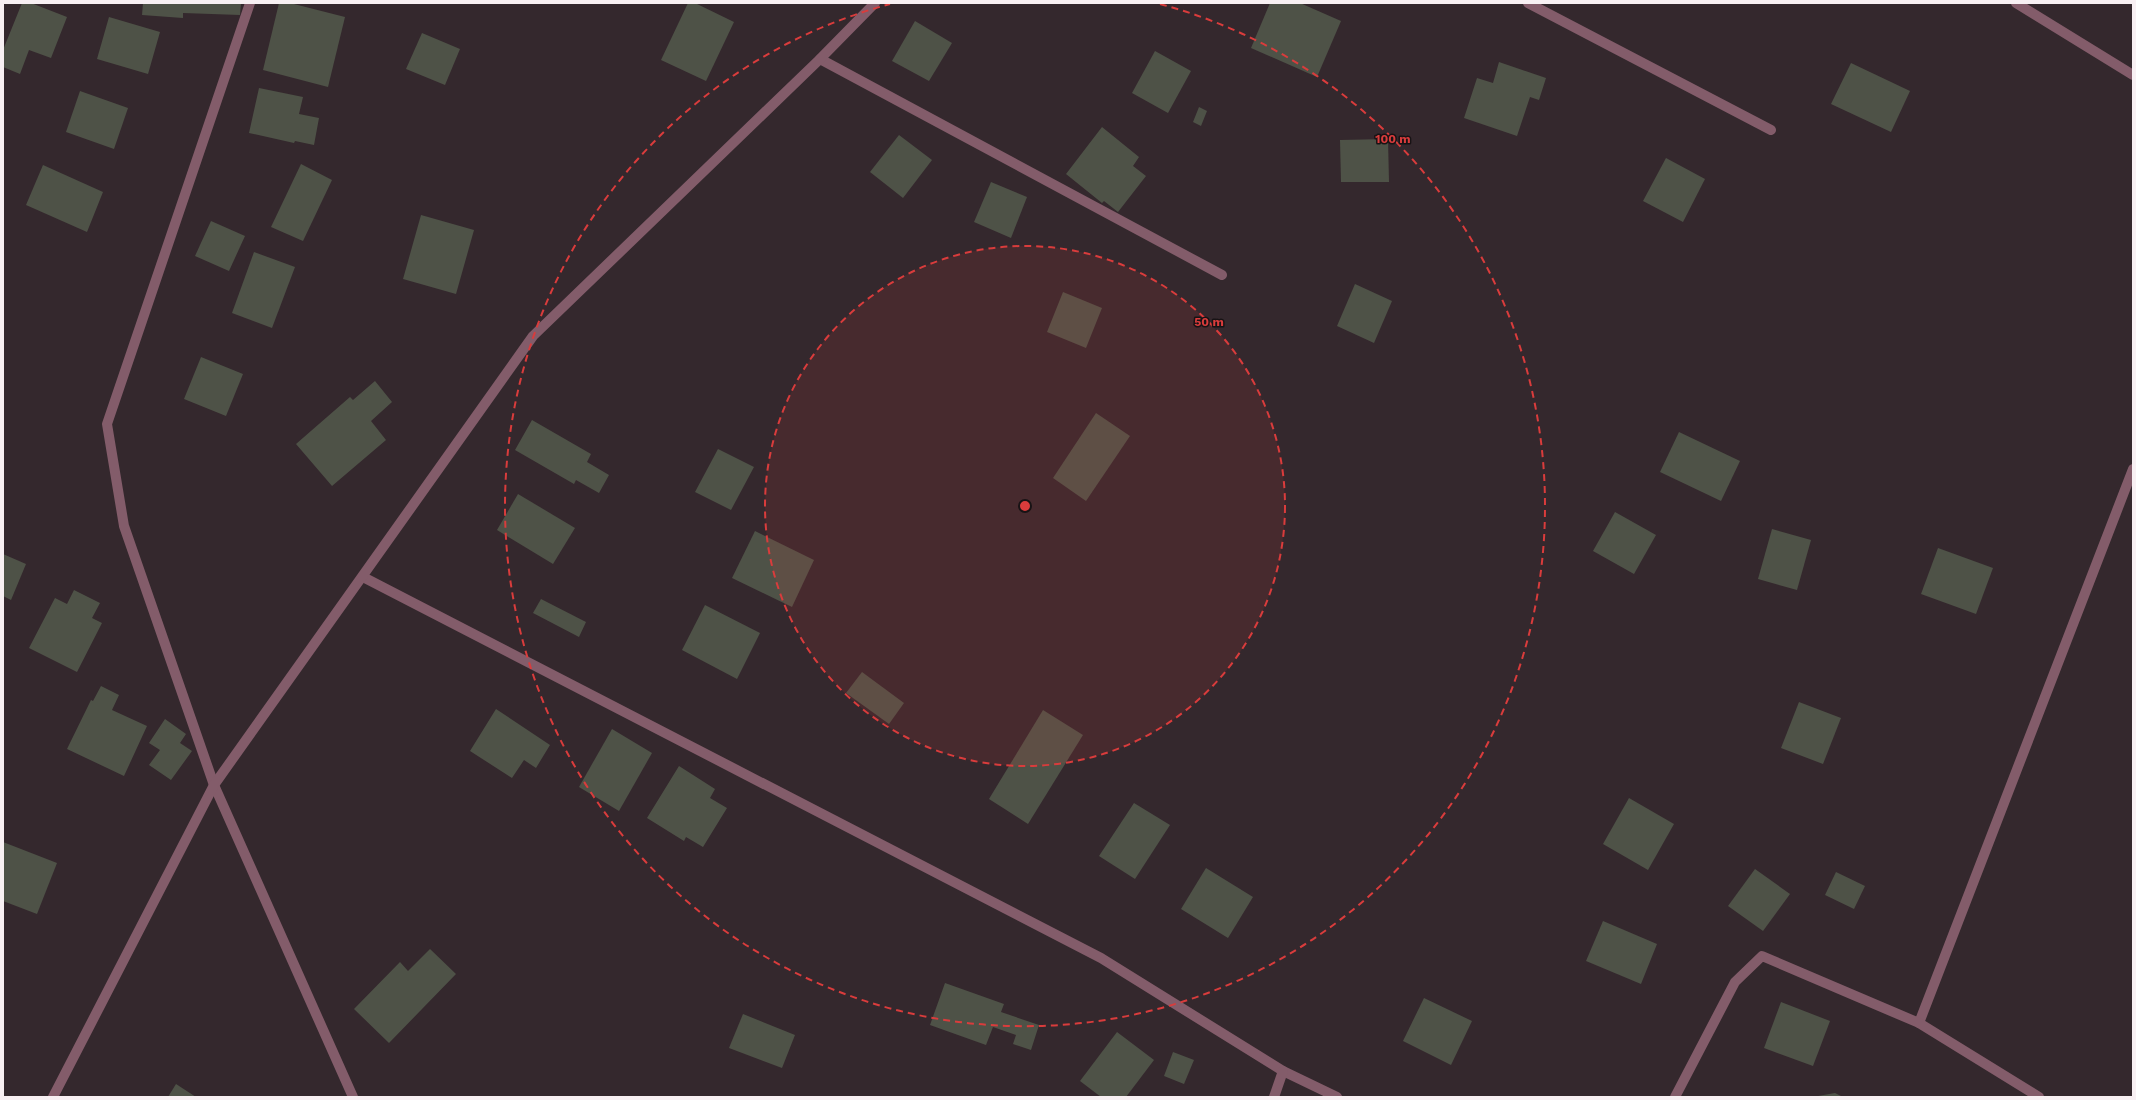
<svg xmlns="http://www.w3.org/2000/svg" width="2136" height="1100" viewBox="0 0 2136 1100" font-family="'Work Sans',sans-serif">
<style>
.building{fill:#4e5247}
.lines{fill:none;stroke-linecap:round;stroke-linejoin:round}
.minor{stroke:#835c6a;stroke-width:10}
.tertiary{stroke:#835c6a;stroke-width:10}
.ring{fill:none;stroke:#d93c3c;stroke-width:2;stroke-dasharray:7 5}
.centre{fill:#d93c3c;stroke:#181315;stroke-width:2}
.ring-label{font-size:12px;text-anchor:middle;font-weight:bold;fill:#d93c3c;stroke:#181315;stroke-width:3;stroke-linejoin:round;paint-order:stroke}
</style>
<rect width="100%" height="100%" fill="#34282d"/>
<g class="building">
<polygon points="22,3 31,3 67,17 51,58 29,50 20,74 3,67 3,50"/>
<polygon points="143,3 241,3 240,15 183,13 183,18 142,15"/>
<polygon points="279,3 290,3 345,17 328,87 263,70"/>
<polygon points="688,3 695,3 734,22 706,81 661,60"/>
<polygon points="1270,3 1300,3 1341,21 1317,77 1251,48"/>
<polygon points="109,17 160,32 148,74 97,59"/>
<polygon points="915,21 952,43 929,81 892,61"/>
<polygon points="422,33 460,49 445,85 406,69"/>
<polygon points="1155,51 1191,71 1168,113 1132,93"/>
<polygon points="1499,62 1546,78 1539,100 1530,97 1517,136 1464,118 1477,78 1493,83"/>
<polygon points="1851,63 1910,91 1891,132 1831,104"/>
<polygon points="259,88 303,97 299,114 319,118 314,145 295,141 294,143 249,133"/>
<polygon points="80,91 128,108 114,149 66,132"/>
<polygon points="1199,107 1207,111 1201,126 1193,122"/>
<polygon points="1102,127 1139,157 1133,166 1146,176 1118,212 1104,201 1102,203 1066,174"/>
<polygon points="899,135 932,160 903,198 870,172"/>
<polygon points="1388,139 1389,182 1341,182 1340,140"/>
<polygon points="1666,158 1705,179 1683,222 1643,201"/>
<polygon points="301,164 332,180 303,241 271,227"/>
<polygon points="43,165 103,192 87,232 26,205"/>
<polygon points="991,182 1027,197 1011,238 974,222"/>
<polygon points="421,215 474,230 456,294 403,279"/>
<polygon points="211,221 245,236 229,271 195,256"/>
<polygon points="254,252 295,267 272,328 232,313"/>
<polygon points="1355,284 1392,301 1374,343 1337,326"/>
<polygon points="1063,292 1102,308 1086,348 1047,332"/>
<polygon points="201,357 243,374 226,416 184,399"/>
<polygon points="375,381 392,402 371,421 386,440 332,486 296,444 350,397 353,400"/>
<polygon points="1096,413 1130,436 1086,501 1053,478"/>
<polygon points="532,420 591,454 587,462 609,475 599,493 576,480 574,484 515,450"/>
<polygon points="1679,432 1740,461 1721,501 1660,472"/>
<polygon points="718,449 754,467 731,510 695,492"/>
<polygon points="518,494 575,528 553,564 497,530"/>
<polygon points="1615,512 1656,535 1634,574 1593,551"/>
<polygon points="1772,529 1811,540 1797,590 1758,579"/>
<polygon points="755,531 814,560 792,607 732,578"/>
<polygon points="1938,548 1993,568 1976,614 1921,594"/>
<polygon points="3,554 26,564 11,600 3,596"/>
<polygon points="74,590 100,603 92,618 102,623 77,672 29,648 55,598 67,604"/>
<polygon points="541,599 586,622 579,637 533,613"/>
<polygon points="705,605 760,633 737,679 682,650"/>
<polygon points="862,672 904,703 889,724 846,693"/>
<polygon points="101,686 119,695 112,710 147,726 124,776 67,749 91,700 93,701"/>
<polygon points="1799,702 1841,718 1823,764 1781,748"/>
<polygon points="496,709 550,745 536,768 524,760 512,778 470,751"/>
<polygon points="1043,710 1083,735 1028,824 989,799"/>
<polygon points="165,719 186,734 180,743 192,751 171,780 149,765 160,750 149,743"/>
<polygon points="612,729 652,753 619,811 579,787"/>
<polygon points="679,766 715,789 710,798 727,808 703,847 686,837 684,841 647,818"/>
<polygon points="1629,798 1674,824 1648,870 1603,844"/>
<polygon points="1134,803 1170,825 1135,879 1099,856"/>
<polygon points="3,842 57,863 37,914 3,901"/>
<polygon points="1206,868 1253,897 1228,938 1181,909"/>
<polygon points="1755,869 1790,894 1763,931 1728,906"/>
<polygon points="1836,872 1865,886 1854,909 1825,895"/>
<polygon points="1603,921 1657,944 1641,984 1586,961"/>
<polygon points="430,949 456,974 389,1043 354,1009 400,962 408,971"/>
<polygon points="945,983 1004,1004 1001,1012 1039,1025 1031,1050 1013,1044 1016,1035 993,1027 986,1045 930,1025"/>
<polygon points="1424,998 1472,1021 1451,1065 1403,1041"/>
<polygon points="1781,1002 1830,1021 1813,1066 1764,1048"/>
<polygon points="743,1014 795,1035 782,1068 729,1048"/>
<polygon points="1117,1032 1154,1060 1126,1097 1101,1097 1080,1081"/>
<polygon points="1173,1052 1194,1060 1184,1084 1164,1076"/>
<polygon points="176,1084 196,1097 168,1097"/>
<polygon points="1835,1093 1843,1097 1818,1097 1818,1096"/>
</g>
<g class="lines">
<g class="minor">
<polyline points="250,3 107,424 124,526 214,785 353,1097"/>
<polyline points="1528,3 1771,130"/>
<polyline points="2016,3 2133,75"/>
<polyline points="820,59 1222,275"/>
<polyline points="363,577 1101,958 1283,1071 1337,1097"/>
<polyline points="1919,1023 2133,469"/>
<polyline points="1274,1097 1283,1071"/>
<polyline points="1675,1097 1735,982 1762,956 1919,1023 2039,1097"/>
</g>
<polyline class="tertiary" points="53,1097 214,785 533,336 820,59 875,3"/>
</g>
<circle cx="1025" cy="506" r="260" fill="#d93c3c" fill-opacity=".12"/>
<g class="ring">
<circle cx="1025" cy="506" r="260"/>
<path d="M1160 4A520 520 0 1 1 890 4"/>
</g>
<circle cx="1025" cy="506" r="6" class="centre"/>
<g class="ring-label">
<text x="1393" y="143">100 m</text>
<text x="1209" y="326">50 m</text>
</g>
<rect width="2136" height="1100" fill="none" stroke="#f8f0f3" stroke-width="8"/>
</svg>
